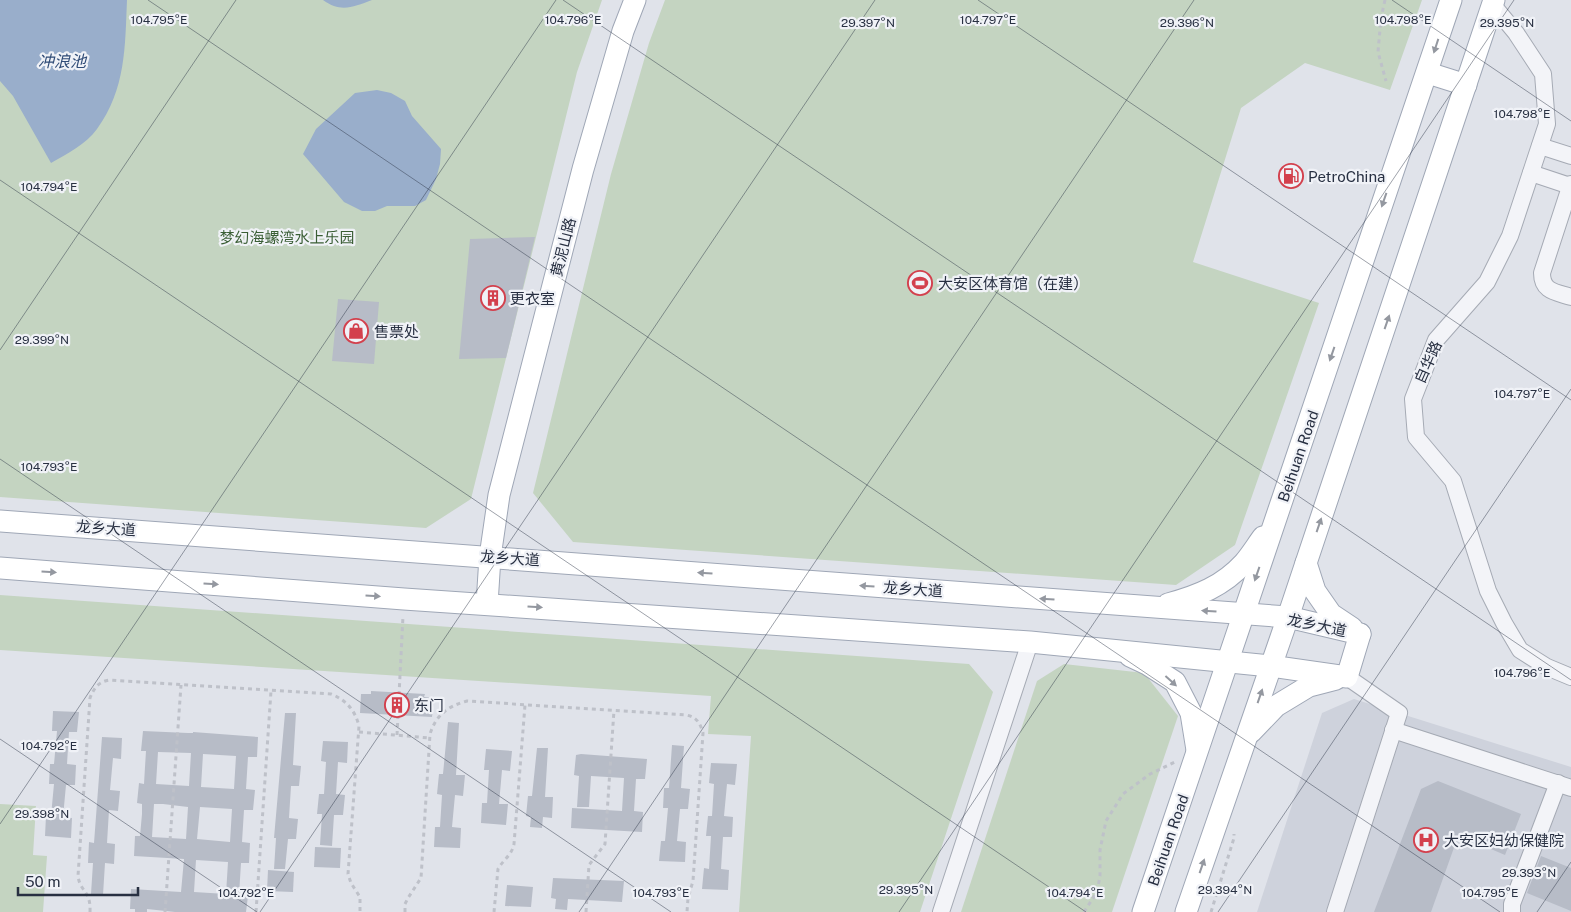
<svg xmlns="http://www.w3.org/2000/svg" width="1571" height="912" viewBox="0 0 1571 912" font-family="'Public Sans','Noto Sans SC',sans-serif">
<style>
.built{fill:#ced2dc}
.green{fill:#c4d4c1}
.water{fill:#99aecb}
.building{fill:#b7bcc7;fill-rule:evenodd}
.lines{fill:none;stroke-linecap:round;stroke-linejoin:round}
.minor-casing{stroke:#a5aab4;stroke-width:18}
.major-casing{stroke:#9fa7b6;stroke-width:23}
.path{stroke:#bec1c9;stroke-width:3;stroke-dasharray:4 4;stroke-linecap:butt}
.minor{stroke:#f3f4f8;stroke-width:16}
.major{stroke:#fff;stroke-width:21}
.oneway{fill:#9498a0}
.ticks{fill:none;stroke:#283042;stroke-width:1;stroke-opacity:0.45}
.labels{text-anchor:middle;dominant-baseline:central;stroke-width:4.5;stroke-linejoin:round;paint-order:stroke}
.poi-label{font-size:15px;fill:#283042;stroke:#f0f2f7;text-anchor:start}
.park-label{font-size:15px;fill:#3a5e35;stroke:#f0f2f7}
.street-label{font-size:15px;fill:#283042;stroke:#f0f2f7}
.water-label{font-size:16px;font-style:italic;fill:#304c77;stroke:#f0f2f7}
.ticks-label{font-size:12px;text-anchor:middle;fill:#283042;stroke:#f0f2f7;stroke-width:4.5;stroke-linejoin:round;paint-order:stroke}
</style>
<rect width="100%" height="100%" fill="#e0e3ea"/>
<polygon class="built" points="1354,699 1571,767 1571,912 1257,912 1322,713"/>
<g class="green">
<polygon points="0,0 602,0 577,72 471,499 426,528 0,497"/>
<polygon points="665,0 1422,0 1390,90 1305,63 1241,108 1193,262 1319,303 1235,545 1176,585 573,542 533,493 611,174 649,43"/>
<polygon points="0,595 969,664 993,692 920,912 739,912 751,736 708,734 711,696 0,650"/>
<polygon points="1064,664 1144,673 1178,716 1112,912 961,912 1037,681"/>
<polygon points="0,804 36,806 33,855 47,856 43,912 0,912"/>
</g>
<g class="water">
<path d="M0 0H127C125 47 126 89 97 129 86 144 67 154 51 163L13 96 0 81Z"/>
<path d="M323 0H372C353 7 341 13 323 0Z"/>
<polygon points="377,90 391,93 405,101 412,116 441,149 440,164 436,179 426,200 415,206 387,206 375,211 362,211 344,202 303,154 316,129 355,93"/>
</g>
<g class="building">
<polygon points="535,237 506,358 459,359 470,239"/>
<polygon points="338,299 379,302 374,364 332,361"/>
<polygon points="371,691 425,694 424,697 434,698 432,717 360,713 361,694 371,694"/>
<polygon points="53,711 79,712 77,732 69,732 67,764 76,765 75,785 66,785 63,817 72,818 71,838 45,836 46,816 51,816 54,784 49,784 50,764 54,764 57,731 52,731"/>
<polygon points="285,713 296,713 293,765 301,766 299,786 291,786 289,818 298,819 296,839 288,839 285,869 274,869 276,838 274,838"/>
<polygon points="448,722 459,723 456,775 465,775 463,796 455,795 452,827 461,828 460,848 434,847 435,827 440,827 442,795 437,794 439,774 443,774"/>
<path d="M143 731 188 733H193V732L258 737 257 757H248L246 789 255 790 253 810H244L242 842 250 843 249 863H241L239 895 248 896 246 912H175L147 909V912H135V909H130L131 889 181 892 184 859 134 856 135 836H140L142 814V804L137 803 139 783 144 784 145 767 146 751H141ZM158 752 191 753 189 786 156 784ZM203 754 236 756 234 789 201 787ZM163 804 188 807 186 839 152 837 154 804ZM200 807 232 809 230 842 197 839ZM196 860 228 862 226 894 194 892Z"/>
<polygon points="102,737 122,738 121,759 113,758 110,790 120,791 118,811 109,810 107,843 115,844 114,864 105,863 103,895 91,894 93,863 88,863 89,842 94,843"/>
<polygon points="323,741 348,742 347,763 338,762 336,794 345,795 343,815 334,815 332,846 320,845 322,814 317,814 319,794 324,794 326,762 321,761"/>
<polygon points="672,745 684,746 681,788 690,789 688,809 680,809 677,841 686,842 685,862 659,861 661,841 665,841 668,808 663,808 664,788 669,788"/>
<polygon points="537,748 548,748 545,797 553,797 552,818 543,817 542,828 530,827 531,817 526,816 528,796 532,796"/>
<polygon points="486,749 512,751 510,771 502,770 499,804 508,804 506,825 481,823 482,803 487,803 489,770 484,770"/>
<polygon points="581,754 647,759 645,779 636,779 634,811 643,812 642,832 571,828 572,808 622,811 624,778 591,776 589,807 577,807 579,776 574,775 576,755"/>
<polygon points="711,763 737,764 735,785 727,784 724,816 733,817 732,837 723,837 721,869 729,870 728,890 702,889 704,868 709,869 711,836 706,836 708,816 712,816 714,784 709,783"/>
<polygon points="1438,781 1521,814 1505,855 1465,838 1456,842 1431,912 1374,912 1421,789"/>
<polygon points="315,847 341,848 340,868 314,867"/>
<polygon points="1541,856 1571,868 1571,911 1527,893"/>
<polygon points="268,870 294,872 293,892 267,891"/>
<polygon points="553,878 624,881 622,902 568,899 567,910 555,909 556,899 551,898"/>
<polygon points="507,885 533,887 531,907 505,906"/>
</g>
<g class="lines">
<defs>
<g id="minor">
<polyline points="1492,4 1516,33 1543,74 1547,124 1510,236 1487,282 1436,340 1413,399 1416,437 1453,481 1488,591 1504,623 1520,650 1547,667 1571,677"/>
<polyline points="1540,146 1571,156"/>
<polyline points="1531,173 1570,186"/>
<path d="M1571 184 1542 273C1542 292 1556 292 1571 297"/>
<polyline points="1393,730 1571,788"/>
<polyline points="941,912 1030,642"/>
<polyline points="1335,912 1399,713 1347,677"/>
<polyline points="1512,912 1512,904 1558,783"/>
</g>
<g id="major">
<polyline points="1428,73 1466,85"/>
<polyline points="0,521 1288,617 1360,634"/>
<polyline points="1306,563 1315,591 1331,614 1352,628"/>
<polyline points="0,568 404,599 1030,642 1270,666 1347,677 1360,634"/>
<polyline points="487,604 490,557 499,495 583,169 623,31 635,0"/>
<path d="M1168 604C1198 596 1223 586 1244 563 1251 555 1257 545 1263 537"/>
<polyline points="1130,656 1147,664 1175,682 1191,713 1197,750"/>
<polyline points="1251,732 1276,706 1309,686 1336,679"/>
<polyline points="1143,912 1451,0"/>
<polyline points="1186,912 1288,617 1494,0"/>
</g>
</defs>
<use href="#minor" class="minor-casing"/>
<use href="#major" class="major-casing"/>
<g class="path">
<polyline points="1385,0 1381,18 1378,52 1386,81"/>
<polyline points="359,732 430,738"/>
<polyline points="397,735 403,616"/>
<path d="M90 912C91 890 80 892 78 876L90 698C94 688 98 682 109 680L331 694C346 700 355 710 359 726L348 874 351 883 360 897V912"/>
<polyline points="165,912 181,685"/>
<polyline points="256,912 271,691"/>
<path d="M405 912V904L408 898 421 878 430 734C436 715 448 706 467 701L686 715C697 717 700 723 703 733L693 881 688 898 687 912"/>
<path d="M494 912 498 869C503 860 512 855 514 844L525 705"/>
<polyline points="586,912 589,865 605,844 614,710"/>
<polyline points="1084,912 1097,892 1100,876 1100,850 1106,821 1123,794 1150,774 1175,762"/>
<polyline points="1211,912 1234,838 1234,834"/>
</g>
<use href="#minor" class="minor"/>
<use href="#major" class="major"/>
</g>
<defs><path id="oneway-solid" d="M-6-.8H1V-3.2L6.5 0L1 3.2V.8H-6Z" transform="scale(1.25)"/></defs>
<g class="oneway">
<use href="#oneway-solid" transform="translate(1436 46) rotate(108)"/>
<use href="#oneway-solid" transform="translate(1384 200) rotate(109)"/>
<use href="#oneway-solid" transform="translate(1387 322) rotate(-71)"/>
<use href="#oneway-solid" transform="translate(1332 354) rotate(109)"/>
<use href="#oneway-solid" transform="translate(1319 525) rotate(-71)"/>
<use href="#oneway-solid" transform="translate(49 572) rotate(4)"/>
<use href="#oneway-solid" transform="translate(705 573) rotate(-176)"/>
<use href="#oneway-solid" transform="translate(1257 574) rotate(109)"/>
<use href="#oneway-solid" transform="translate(211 584) rotate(4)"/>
<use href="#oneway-solid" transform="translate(867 586) rotate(-176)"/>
<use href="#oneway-solid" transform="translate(373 596) rotate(4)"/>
<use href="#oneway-solid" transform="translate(1047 599) rotate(-176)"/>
<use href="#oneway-solid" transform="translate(535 607) rotate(4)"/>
<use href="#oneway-solid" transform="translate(1209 611) rotate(-176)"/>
<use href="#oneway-solid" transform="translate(1171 681) rotate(42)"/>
<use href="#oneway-solid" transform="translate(1260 696) rotate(-71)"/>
<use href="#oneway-solid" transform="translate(1202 866) rotate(-71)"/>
</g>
<path class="ticks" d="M148 0 1500 912M563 0 1571 680M978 0 1571 400M1392 0 1571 121M0 180 1086 912M0 350 236 0M0 459 671 912M0 739 257 912M0 824 556 0M260 912 875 0M579 912 1194 0M899 912 1514 0M1218 912 1571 389M1537 912 1571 862"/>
<defs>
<symbol id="fuel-ring" viewBox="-11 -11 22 22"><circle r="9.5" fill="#f0f2f7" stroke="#d3404d" stroke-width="1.5"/><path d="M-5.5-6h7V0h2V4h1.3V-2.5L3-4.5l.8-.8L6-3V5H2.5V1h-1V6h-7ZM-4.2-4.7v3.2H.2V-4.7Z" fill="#d3404d"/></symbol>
<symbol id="stadium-ring" viewBox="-11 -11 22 22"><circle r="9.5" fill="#f0f2f7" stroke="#d3404d" stroke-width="1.5"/><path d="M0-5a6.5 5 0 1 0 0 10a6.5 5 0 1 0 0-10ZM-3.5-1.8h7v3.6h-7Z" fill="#d3404d"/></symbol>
<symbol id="building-ring" viewBox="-11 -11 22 22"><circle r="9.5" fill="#f0f2f7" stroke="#d3404d" stroke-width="1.5"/><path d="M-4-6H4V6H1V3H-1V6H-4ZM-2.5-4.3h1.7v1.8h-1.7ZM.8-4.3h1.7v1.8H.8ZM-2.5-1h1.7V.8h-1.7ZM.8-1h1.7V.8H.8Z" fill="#d3404d"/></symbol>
<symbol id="shop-ring" viewBox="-11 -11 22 22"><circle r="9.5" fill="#f0f2f7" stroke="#d3404d" stroke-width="1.5"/><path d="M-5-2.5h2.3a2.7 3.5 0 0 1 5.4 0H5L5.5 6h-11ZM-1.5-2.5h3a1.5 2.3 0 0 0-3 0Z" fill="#d3404d"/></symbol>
<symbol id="hospital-ring" viewBox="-11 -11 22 22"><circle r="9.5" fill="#f0f2f7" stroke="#d3404d" stroke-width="1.5"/><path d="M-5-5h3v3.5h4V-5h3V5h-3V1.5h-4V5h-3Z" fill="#d3404d"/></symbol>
</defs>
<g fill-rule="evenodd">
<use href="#fuel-ring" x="1277" y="162" width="28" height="28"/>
<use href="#stadium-ring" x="906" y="269" width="28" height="28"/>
<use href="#building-ring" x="479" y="284" width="28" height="28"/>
<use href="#shop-ring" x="342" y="317" width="28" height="28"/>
<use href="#building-ring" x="383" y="691" width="28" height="28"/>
<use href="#hospital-ring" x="1412" y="826" width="28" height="28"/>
</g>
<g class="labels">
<g class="poi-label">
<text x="1308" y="176">PetroChina</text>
<text x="938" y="283">大安区体育馆（在建）</text>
<text x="510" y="298">更衣室</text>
<text x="374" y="331">售票处</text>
<text x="414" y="705">东门</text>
<text x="1444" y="840">大安区妇幼保健院</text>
</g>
<g class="park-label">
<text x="287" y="237">梦幻海螺湾水上乐园</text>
</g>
<g class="street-label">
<text transform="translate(563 247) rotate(-76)">黄泥山路</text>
<text transform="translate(1428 362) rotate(-66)">自华路</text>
<text transform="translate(1298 456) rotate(-71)">Beihuan Road</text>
<text transform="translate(106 528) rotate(4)">龙乡大道</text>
<text transform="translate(510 558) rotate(4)">龙乡大道</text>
<text transform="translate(913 589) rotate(4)">龙乡大道</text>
<text transform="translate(1317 625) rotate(12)">龙乡大道</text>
<text transform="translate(1168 840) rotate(-71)">Beihuan Road</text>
</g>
<g class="water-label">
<text x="62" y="61">冲浪池</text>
</g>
</g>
<g class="ticks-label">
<text x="159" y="24">104.795°E</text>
<text x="573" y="24">104.796°E</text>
<text x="988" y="24">104.797°E</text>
<text x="1403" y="24">104.798°E</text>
<text x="868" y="27">29.397°N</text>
<text x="1187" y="27">29.396°N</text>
<text x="1507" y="27">29.395°N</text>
<text x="1522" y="118">104.798°E</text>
<text x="49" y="191">104.794°E</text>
<text x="42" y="344">29.399°N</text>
<text x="1522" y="398">104.797°E</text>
<text x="49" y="471">104.793°E</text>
<text x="1522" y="677">104.796°E</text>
<text x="49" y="750">104.792°E</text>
<text x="42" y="818">29.398°N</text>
<text x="1529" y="877">29.393°N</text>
<text x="906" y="894">29.395°N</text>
<text x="1225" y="894">29.394°N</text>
<text x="246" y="897">104.792°E</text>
<text x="661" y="897">104.793°E</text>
<text x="1075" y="897">104.794°E</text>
<text x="1490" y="897">104.795°E</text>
</g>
<path d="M18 887v8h120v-8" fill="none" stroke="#283042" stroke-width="2.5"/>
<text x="25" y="887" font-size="15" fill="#283042" stroke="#f0f2f7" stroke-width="4" paint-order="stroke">50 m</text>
</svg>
